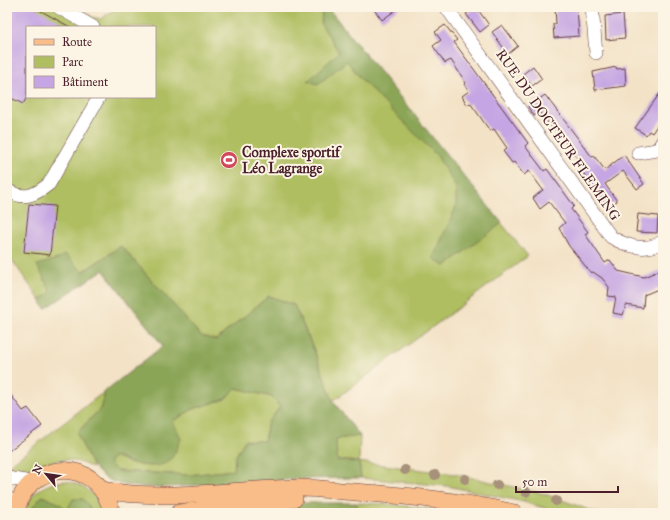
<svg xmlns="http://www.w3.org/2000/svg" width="670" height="520" viewBox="0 0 670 520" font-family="'IM FELL Great Primer',serif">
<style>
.green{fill:#afbe60;stroke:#7c6e46;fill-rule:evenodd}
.forest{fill:#8ba556;stroke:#6a6240;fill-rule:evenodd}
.building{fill:#c5a5e3}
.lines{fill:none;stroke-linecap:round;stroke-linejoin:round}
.minor-casing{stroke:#633c42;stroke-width:14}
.major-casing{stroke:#633c42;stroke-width:18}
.minor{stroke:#fff;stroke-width:13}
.major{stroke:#f8bd88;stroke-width:17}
.tree{fill:#a7917a}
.labels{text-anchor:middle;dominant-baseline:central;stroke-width:4;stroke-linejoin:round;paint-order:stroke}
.street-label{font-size:14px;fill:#4a1f2b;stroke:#fcf5e5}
.poi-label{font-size:14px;font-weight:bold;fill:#4a1f2b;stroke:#fcf5e5;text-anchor:start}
</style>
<rect width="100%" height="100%" fill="#fcf5e5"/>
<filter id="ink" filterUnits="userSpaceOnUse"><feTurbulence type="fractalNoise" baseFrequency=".025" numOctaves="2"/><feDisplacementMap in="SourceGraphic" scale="8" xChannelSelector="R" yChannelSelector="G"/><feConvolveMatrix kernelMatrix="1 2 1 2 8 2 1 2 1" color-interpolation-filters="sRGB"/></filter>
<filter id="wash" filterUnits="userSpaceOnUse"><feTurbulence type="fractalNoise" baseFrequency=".012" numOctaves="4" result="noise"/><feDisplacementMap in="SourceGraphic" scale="16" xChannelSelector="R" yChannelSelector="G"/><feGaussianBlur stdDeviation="0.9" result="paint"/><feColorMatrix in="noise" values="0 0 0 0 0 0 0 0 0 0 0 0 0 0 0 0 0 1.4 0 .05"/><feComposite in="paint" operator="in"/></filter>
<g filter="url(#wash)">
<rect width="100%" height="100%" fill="#f3e2c6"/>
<g class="green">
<path d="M7 7H78L92 17 101 19 118 7H327L528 256 333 401 314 350 294 305 269 296 216 340 201 336 121 246 40 300 7 253ZM27 27H155V97H27Z"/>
<polygon points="236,388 272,397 280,407 268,422 264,441 235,457 234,470 189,475 117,471 109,463 114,456 131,464 173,421 193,409 225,399"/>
<path d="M105 391 102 407 77 433 93 468C81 462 69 458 54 461 33 465 32 474 7 467Z"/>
<polygon points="360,436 359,462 455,474 545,494 598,513 560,513 524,502 447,486 361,478 359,462 337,460 336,439"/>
<path d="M65 481C82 484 99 493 101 513H90L89 506 67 511 58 503 33 507 37 513H26C28 492 46 483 65 481Z"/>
<polygon points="356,503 389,504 457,513 359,513"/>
</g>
<g class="forest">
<polygon points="319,7 327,7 502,223 445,266 433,258 456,207 456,187 437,156 362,80 347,61 318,84 308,81 339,52 321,24 322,10"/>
<path d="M121 246 201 336 216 340 269 296 294 305 314 350 333 401 360 436 336 439 337 460 359 462 361 478C315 478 270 480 224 483 197 485 138 492 114 482 92 474 86 452 77 433L102 407 105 391 163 346 103 270 45 309 40 300 51 292 37 265 58 259 65 254 83 272ZM236 388 272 397 280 407 268 422 264 441 245 440 235 457 234 470 189 475 117 471 109 463 114 456C129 463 150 470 166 463 174 459 177 446 181 439L173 421 193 409 225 399Z"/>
<polygon points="42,496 58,503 67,510 73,499 83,499 89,506 90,513 37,513 33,507"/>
<polygon points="303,503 356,503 359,513 214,513"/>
</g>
<g id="blocks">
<g class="building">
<polygon points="12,7 34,7 70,27 27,27 27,97 23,104 7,96 7,15"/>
<polygon points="372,7 400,7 382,20"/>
<polygon points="476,7 489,25 480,32 466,14"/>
<polygon points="555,7 577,8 579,36 554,38 553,24 556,24"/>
<polygon points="623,14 625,38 606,40 605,16"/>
<polygon points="445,25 457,40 454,42 528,143 525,146 544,171 547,169 574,206 571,209 588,232 585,234 605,263 610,260 618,271 644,277 663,269 663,287 644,295 643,308 626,305 623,315 613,313 616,297 608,296 609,287 602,278 593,272 591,273 569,246 559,228 565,223 549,202 540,209 533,198 543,190 529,171 524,175 514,162 512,163 503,151 507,148 494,129 490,131 476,111 470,103 467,105 462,96 469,91 464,84 466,83 451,60 445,63 433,46 441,40 435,32"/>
<polygon points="502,25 518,46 508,54 492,32"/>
<polygon points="533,66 542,79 532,86 523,74"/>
<polygon points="616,67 617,69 625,68 626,86 595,90 593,72"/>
<polygon points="663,89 663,117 652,133 649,131 646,135 635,128"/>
<polygon points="545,95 592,157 594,156 605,170 624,155 644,184 637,189 623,171 605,184 617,201 608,208 579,167 582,165 556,129 554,130 539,112 534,116 528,107"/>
<polygon points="29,204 55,206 50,255 24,252"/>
<polygon points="638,214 658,216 657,233 636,232"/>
<polygon points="7,390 23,411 28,408 42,426 7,452"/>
</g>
</g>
</g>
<g filter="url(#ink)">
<use href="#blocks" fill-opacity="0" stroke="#633c42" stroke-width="1"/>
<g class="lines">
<defs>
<g id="minor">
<polyline points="58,7 93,27"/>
<path d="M446 7 611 237C626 246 647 253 663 241"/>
<polyline points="592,7 596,53"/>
<polyline points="638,153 657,150 663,141"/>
<path d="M7 190C24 201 35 195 49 184L99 97"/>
<polyline points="7,478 31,482"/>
<polyline points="7,497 17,511"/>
</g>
<g id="major">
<path d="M102 490C168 502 234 489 301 488 319 488 337 491 355 492 409 496 461 501 514 513"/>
<path d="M16 513C22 470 76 455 102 490 107 497 111 504 111 513"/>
<polyline points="179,513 294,499"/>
</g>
</defs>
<use href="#minor" class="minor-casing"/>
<use href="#major" class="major-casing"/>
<use href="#minor" class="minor"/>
<use href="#major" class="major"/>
</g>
<g class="tree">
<circle cx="405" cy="470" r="5"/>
<circle cx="435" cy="475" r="5"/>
<circle cx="465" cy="479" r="5"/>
<circle cx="497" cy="485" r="5"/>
<circle cx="526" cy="492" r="5"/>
<circle cx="556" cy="501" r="5"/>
</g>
</g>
<defs>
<symbol id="stadium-disc" viewBox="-11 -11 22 22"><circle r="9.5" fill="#d1495b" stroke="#fcf5e5"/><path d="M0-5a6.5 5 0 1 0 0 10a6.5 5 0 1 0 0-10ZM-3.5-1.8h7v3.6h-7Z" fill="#fff"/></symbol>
</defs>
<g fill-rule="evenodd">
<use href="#stadium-disc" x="219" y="150" width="20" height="20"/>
</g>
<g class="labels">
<g class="street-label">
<text transform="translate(558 135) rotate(55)">RUE DU DOCTEUR FLEMING</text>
</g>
<g class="poi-label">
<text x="242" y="152">Complexe sportif<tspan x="242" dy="16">Léo Lagrange</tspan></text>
</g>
</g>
<rect width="670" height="520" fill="none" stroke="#fcf5e5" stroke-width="24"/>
<rect x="26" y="26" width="130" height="72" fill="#fcf5e5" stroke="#b59f9b"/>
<rect x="34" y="39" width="20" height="6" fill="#f8bd88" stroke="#b59f9b"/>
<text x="62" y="46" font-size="12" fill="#4a1f2b">Route</text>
<rect x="34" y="56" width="20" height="12" fill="#afbe60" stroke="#b59f9b"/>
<text x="62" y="66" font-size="12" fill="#4a1f2b">Parc</text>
<rect x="34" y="76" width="20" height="12" fill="#c5a5e3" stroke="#b59f9b"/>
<text x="62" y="86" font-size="12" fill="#4a1f2b">Bâtiment</text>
<g transform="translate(46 474) rotate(299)" stroke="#fcf5e5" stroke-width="3" paint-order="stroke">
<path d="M0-3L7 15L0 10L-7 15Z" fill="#4a1f2b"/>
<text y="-6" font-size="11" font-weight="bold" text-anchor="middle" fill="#4a1f2b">N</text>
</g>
<path d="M516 486v6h102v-6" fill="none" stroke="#4a1f2b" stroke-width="2"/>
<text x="522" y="486" font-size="12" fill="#4a1f2b" stroke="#fcf5e5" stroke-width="3" paint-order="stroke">50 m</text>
</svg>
